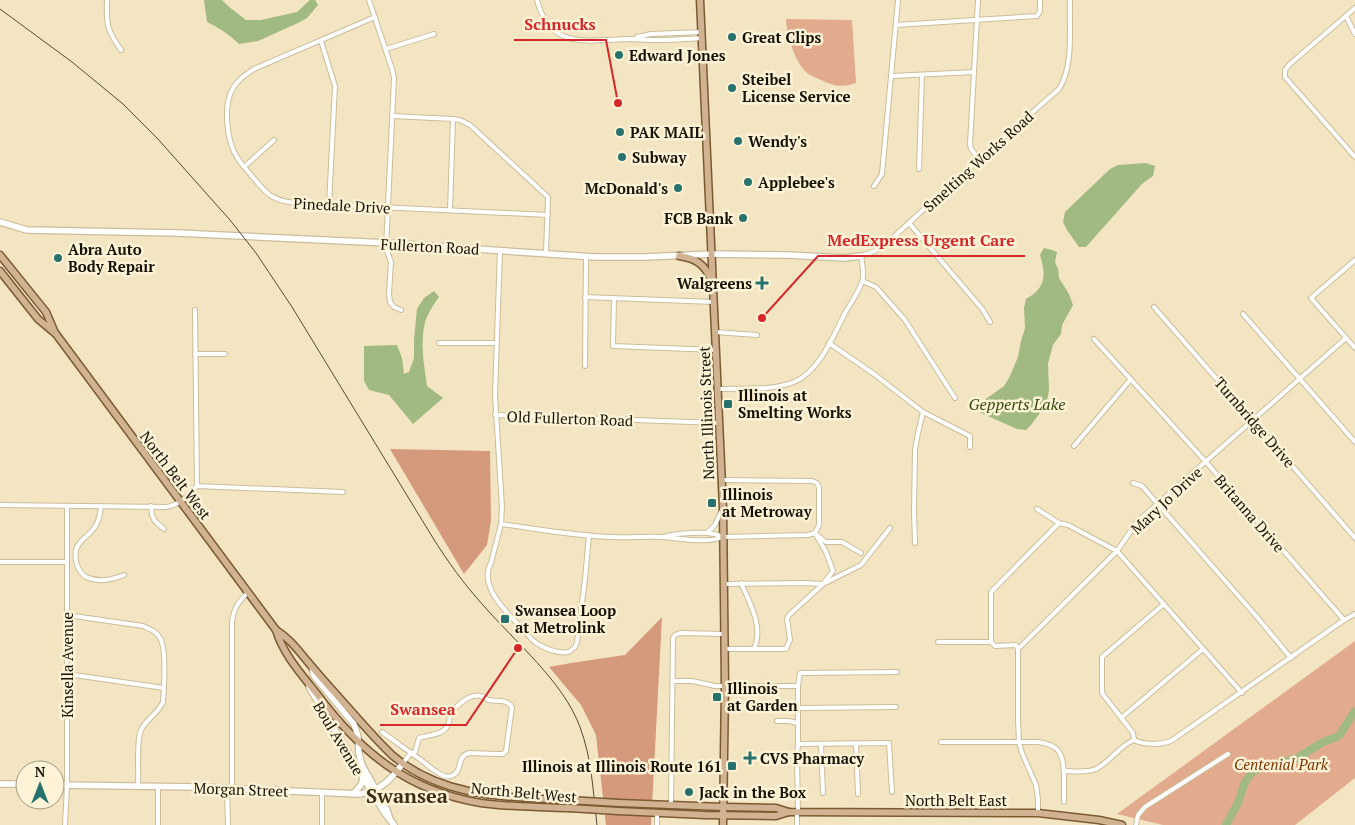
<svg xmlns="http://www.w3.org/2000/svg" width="1355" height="825" viewBox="0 0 1355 825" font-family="'PT Serif',serif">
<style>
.green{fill:#e3ab8e}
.forest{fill:#d49a7b}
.water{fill:#a0ba82}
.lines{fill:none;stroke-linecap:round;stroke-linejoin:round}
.river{stroke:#a0ba82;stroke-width:8}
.street-casing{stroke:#cbbd9b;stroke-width:6}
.secondary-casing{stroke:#cbbd9b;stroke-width:8}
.primary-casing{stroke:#7b5a32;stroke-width:9}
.street{stroke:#fff;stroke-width:4}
.secondary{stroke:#fff;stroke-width:5.5}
.primary{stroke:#d1b392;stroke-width:6}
.tram{stroke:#514937;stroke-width:1}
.primary-bridge-casing{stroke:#7b5a32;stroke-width:9;stroke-linecap:butt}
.primary-bridge{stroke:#d1b392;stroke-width:6}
.poi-dot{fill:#28726d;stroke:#fef3d7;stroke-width:2}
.labels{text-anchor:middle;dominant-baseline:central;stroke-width:5;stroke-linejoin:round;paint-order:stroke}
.poi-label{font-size:15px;font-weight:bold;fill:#161105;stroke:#fef3d7;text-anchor:start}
.street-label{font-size:15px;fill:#161105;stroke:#fef3d7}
.park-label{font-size:15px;font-style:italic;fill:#7d3603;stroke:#fef3d7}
.water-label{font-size:16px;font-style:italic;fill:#344c0f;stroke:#fef3d7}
.district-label{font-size:20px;font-weight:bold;fill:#3c3012;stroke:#fef3d7}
.leader{fill:none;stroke:#d62828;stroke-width:2}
.callout-dot{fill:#d62828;stroke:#fef3d7;stroke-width:2}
.callout-label{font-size:16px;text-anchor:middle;font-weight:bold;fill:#d62828;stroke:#fef3d7;stroke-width:5;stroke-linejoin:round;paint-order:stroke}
</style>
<rect width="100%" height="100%" fill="#f4e5c2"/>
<g class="green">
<path d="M786 19 852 20 856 83C842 88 834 86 821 80 817 78 811 76 807 73 794 61 787 35 786 19Z"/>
<polygon points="1355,641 1355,778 1295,825 1163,825 1117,814"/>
</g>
<g class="forest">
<polygon points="390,449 490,451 491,520 487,545 464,574"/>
<polygon points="662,617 651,825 606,825 596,735 581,705 549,667 571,663 625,655"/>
</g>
<g class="water">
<path d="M204 0H222L228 6 246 20H261L297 12 310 0H315L318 5 307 18 298 23 258 41 239 44C229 34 219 28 207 22Z"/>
<polygon points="1146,163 1155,166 1153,176 1142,184 1086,247 1079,247 1067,230 1063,222 1065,212 1110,169 1118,165"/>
<path d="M1044 248 1052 250 1057 252 1055 262 1058 269 1059 278 1069 294 1073 305 1062 325 1061 334 1053 345 1048 363 1049 391 1046 405 1031 425 1026 430 1017 429 981 413 979 408 983 401 1004 386 1010 376 1018 357 1021 341 1025 328 1024 308 1026 299C1046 288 1046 275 1040 255Z"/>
<path d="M434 291 439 297C434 304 428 313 425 322 420 343 424 365 427 386L443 398 413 424 389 395 369 390 364 381V346L397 345 402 358 404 374 409 372 414 358V339L417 309 424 298Z"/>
</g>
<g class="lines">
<polyline class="river" points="1226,825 1238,803 1245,782 1253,771 1297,758 1323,742 1339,736 1355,711"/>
<defs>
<g id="street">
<path d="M107 0C106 24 107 30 121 50"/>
<polyline points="369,0 392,69 394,78 386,248 391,262 389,294 390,302 394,307 401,310"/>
<path d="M537 0C550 51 589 40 629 39 636 39 644 40 652 40 669 40 685 39 702 38"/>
<polyline points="978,0 970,144 971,149 979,159"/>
<polyline points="1355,8 1290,64 1285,70 1285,77 1355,157"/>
<polyline points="1346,16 1355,34"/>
<path d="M375 17 254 69C245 75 237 80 232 90 223 107 227 142 237 157 241 164 246 169 251 175 266 193 270 200 295 203L548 215"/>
<polyline points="896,25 1037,16 1040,11 1040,0"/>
<polyline points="637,37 651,34 702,32"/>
<polyline points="321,41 335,86 329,205"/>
<polyline points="386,49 434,34"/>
<polyline points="892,76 974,72"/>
<polyline points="393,116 453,119 460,120 470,125 548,197 546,253"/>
<polyline points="244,167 274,140"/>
<polyline points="919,169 922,75"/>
<polyline points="874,186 882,174 898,0"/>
<polyline points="450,210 453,119"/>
<polyline points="909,223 983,310 990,322"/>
<path d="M500 250 495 395 502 507 501 524 491 563C478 585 506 612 520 626 525 632 530 638 536 643 546 649 558 654 569 652L575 647 577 642 585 579 589 535"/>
<polyline points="1355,260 1311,298 1355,348"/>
<polyline points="862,281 876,287 905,320 955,398"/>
<polyline points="585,297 714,302"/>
<polyline points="614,298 613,346 716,350"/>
<polyline points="1154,307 1355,538"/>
<polyline points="1243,314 1355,442"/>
<polyline points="715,332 757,335"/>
<polyline points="1094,339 1206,462 1344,620"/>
<polyline points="439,343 496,343"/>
<polyline points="829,343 874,374 923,412 970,436 970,447"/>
<polyline points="195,354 225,354"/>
<polyline points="585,366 586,256"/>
<path d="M718 389C741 388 772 391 794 382 819 372 834 335 845 313 851 303 858 293 862 282 865 274 862 264 861 256L875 251 887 243 979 159 1059 89C1074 66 1069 28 1070 0"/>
<polyline points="495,415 719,423"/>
<polyline points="1074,446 1131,379"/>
<polyline points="1133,483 1142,486 1257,617 1291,658"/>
<polyline points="197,486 343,492"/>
<path d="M0 505 166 507C179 505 189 496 197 486L195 310"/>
<path d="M101 506C100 513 100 519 96 525 88 540 70 541 77 565 79 570 81 574 86 577 99 583 112 580 124 575"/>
<path d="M151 506C152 520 154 521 164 529"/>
<polyline points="1037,509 1059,523 1068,525 1117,551 1242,693"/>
<path d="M501 524C538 529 575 536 612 537 629 538 645 536 662 537 680 538 706 544 723 537L808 535 815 533 819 525V487L817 483 812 481 722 480"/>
<polyline points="707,533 715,525 722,510"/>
<polyline points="817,535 826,542 842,542 861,553"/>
<path d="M666 536C680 533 711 530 723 537"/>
<polyline points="915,543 914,512 915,449 918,433 923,412"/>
<polyline points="0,562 67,562"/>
<path d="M741 583C750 603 764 628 754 649"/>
<polyline points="724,584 805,583 823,584 861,565 890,528"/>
<path d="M67 615 143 626C150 629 156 631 160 638 167 648 164 688 163 702 158 714 145 720 141 730 136 740 139 773 138 786"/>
<polyline points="938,642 991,642 995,646 1016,645 1018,649"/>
<polyline points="991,642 991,592 1059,523"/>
<polyline points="725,649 786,649 790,640 787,619 789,615 823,584 833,571 826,552 815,533"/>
<polyline points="67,674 164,688"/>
<polyline points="673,681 692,681 715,686 798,686 800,673 897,672"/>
<polyline points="798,686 798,744 797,756 798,813"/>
<polyline points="798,708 896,707"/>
<polyline points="1121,718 1203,649"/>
<polyline points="777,721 789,721 797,723"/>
<path d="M382 732C395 741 408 751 421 760 427 765 433 770 440 774 443 776 447 777 451 776 464 772 455 757 469 753L498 754H503L506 751 512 707C505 698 498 702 488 700 474 688 460 703 450 713 449 717 450 722 448 725 444 735 428 735 419 738L415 752 411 753 403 763"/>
<path d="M1134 740C1144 745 1160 745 1171 741L1344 620 1355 614"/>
<polyline points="1134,740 1133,733 1102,693 1102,657 1164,604"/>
<path d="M941 742H1038C1060 745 1063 754 1064 774 1064 783 1064 793 1064 802"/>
<polyline points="856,743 858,794"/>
<polyline points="798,744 889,743 892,792"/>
<polyline points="821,744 823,793"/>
<polyline points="776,754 797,756"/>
<path d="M1064 771C1073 771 1087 773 1096 769 1110 762 1119 746 1134 740"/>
<polyline points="227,788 228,825"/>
<path d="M232 788V622C234 607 238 603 248 592"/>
<polyline points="671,805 673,638 675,635 680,633 725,634"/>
<polyline points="1038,813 1038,799 1036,785 1022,753 1019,742 1018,720 1018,649 1117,551 1137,522 1346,338"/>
<polyline points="65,825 67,785 67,506"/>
<polyline points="158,825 158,786"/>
<polyline points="322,825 322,792"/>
<polyline points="657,825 657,813"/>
<polyline points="797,825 797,813"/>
<polyline points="1136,825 1138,815 1145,807 1228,754"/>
</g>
<g id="secondary">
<polyline points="0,222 27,230 177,233 387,243 595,257 645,257 712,254 788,255 844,258 861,256"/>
<polyline points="312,667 314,676 354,724 358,737 359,754 362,765 387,810 390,819"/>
<polyline points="309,687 384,812 394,825"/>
<polyline points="0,784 25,784"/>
<path d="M55 785 198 787 360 794C380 792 392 778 403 763"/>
<polyline points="353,794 361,785 363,779"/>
</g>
<g id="primary">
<polyline points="700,0 723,508 725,686 723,825"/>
<polyline points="0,255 46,312 55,333"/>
<path d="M679 256C695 258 705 264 711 280"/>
<path d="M0 271 38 319 56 334 276 630C283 654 301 674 317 694 360 752 408 791 481 803 510 807 540 807 569 808"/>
<path d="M276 630C290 639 297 649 308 662 317 673 326 683 335 693 354 714 372 736 392 755 442 798 507 797 569 800"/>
<polyline points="619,803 723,807 776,808 789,812 1038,813 1099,820 1122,825"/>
<polyline points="618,811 705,815 776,816 789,812"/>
</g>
</defs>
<use href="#street" class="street-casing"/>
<use href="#secondary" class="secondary-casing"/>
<use href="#primary" class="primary-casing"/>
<use href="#street" class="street"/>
<use href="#secondary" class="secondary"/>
<use href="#primary" class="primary"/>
<path class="tram" d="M0 9 72 62 123 104 157 138 230 220 256 253 292 307 433 538C448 562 464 584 483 605 515 642 563 681 580 727 592 759 593 792 597 825"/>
<defs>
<g id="primary-bridge">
<polyline points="569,800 619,803"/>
<polyline points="569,808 618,811"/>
</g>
</defs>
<use href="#primary-bridge" class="primary-bridge-casing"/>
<use href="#primary-bridge" class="primary-bridge"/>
</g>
<g class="poi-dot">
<circle cx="732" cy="37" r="5"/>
<circle cx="619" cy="55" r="5"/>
<circle cx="732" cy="88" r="5"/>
<circle cx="620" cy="132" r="5"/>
<circle cx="738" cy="141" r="5"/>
<circle cx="622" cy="157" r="5"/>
<circle cx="748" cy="182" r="5"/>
<circle cx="678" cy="188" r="5"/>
<circle cx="743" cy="218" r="5"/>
<circle cx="58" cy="258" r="5"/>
<path d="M759.5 275.5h5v5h5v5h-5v5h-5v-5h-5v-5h5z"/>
<rect x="723" y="399" width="10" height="10" rx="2.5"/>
<rect x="707" y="498" width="10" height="10" rx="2.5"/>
<rect x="500" y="614" width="10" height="10" rx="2.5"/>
<rect x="712" y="692" width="10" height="10" rx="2.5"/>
<path d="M747.5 750.5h5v5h5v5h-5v5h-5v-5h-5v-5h5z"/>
<rect x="727" y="761" width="10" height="10" rx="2.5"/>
<circle cx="689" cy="792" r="5"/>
</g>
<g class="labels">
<g class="poi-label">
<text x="742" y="37">Great Clips</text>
<text x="629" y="55">Edward Jones</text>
<text x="742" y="79">Steibel<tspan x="742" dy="17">License Service</tspan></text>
<text x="630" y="132">PAK MAIL</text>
<text x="748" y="141">Wendy's</text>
<text x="632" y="157">Subway</text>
<text x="758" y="182">Applebee's</text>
<text x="668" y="188" text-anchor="end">McDonald's</text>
<text x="733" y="218" text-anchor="end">FCB Bank</text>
<text x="68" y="249">Abra Auto<tspan x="68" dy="17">Body Repair</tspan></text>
<text x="752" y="283" text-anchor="end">Walgreens</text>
<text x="738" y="395">Illinois at<tspan x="738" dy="17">Smelting Works</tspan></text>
<text x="722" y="494">Illinois<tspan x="722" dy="17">at Metroway</tspan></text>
<text x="515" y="610">Swansea Loop<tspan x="515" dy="17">at Metrolink</tspan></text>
<text x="727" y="688">Illinois<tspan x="727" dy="17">at Garden</tspan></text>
<text x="760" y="758">CVS Pharmacy</text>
<text x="722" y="766" text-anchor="end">Illinois at Illinois Route 161</text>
<text x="699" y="792">Jack in the Box</text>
</g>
<g class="street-label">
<text transform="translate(978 161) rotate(-42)">Smelting Works Road</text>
<text transform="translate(342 205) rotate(3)">Pinedale Drive</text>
<text transform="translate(430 246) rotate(3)">Fullerton Road</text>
<text transform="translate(706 413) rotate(-92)">North Illinois Street</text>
<text transform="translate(570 418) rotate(2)">Old Fullerton Road</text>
<text transform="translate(1255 422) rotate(49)">Turnbridge Drive</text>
<text transform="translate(176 475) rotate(53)">North Belt West</text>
<text transform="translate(1166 500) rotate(-43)">Mary Jo Drive</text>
<text transform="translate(1250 513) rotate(49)">Britanna Drive</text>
<text transform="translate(67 665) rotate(-90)">Kinsella Avenue</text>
<text transform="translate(339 738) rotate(59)">Boul Avenue</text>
<text transform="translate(241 789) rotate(2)">Morgan Street</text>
<text transform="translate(524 792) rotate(5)">North Belt West</text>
<text x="956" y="800">North Belt East</text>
</g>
<g class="park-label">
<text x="1281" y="764">Centenial Park</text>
</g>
<g class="water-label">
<text x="1017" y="404">Gepperts Lake</text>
</g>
<g class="district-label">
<text x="407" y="795">Swansea</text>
</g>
</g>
<path class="leader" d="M618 103L606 40H514M762 318L818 256H1025M518 648L466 725H380"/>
<g class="callout-dot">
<circle cx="618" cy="103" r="5"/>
<circle cx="762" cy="318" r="5"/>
<circle cx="518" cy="648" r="5"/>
</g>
<g class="callout-label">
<text x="560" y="30">Schnucks</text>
<text x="921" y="246">MedExpress Urgent Care</text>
<text x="423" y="715">Swansea</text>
</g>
<g transform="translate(40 785)"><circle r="24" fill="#fef3d7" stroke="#a19983"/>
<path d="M0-4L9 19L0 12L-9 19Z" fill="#28726d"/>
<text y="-8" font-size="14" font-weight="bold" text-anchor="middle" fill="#161105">N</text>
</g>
</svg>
